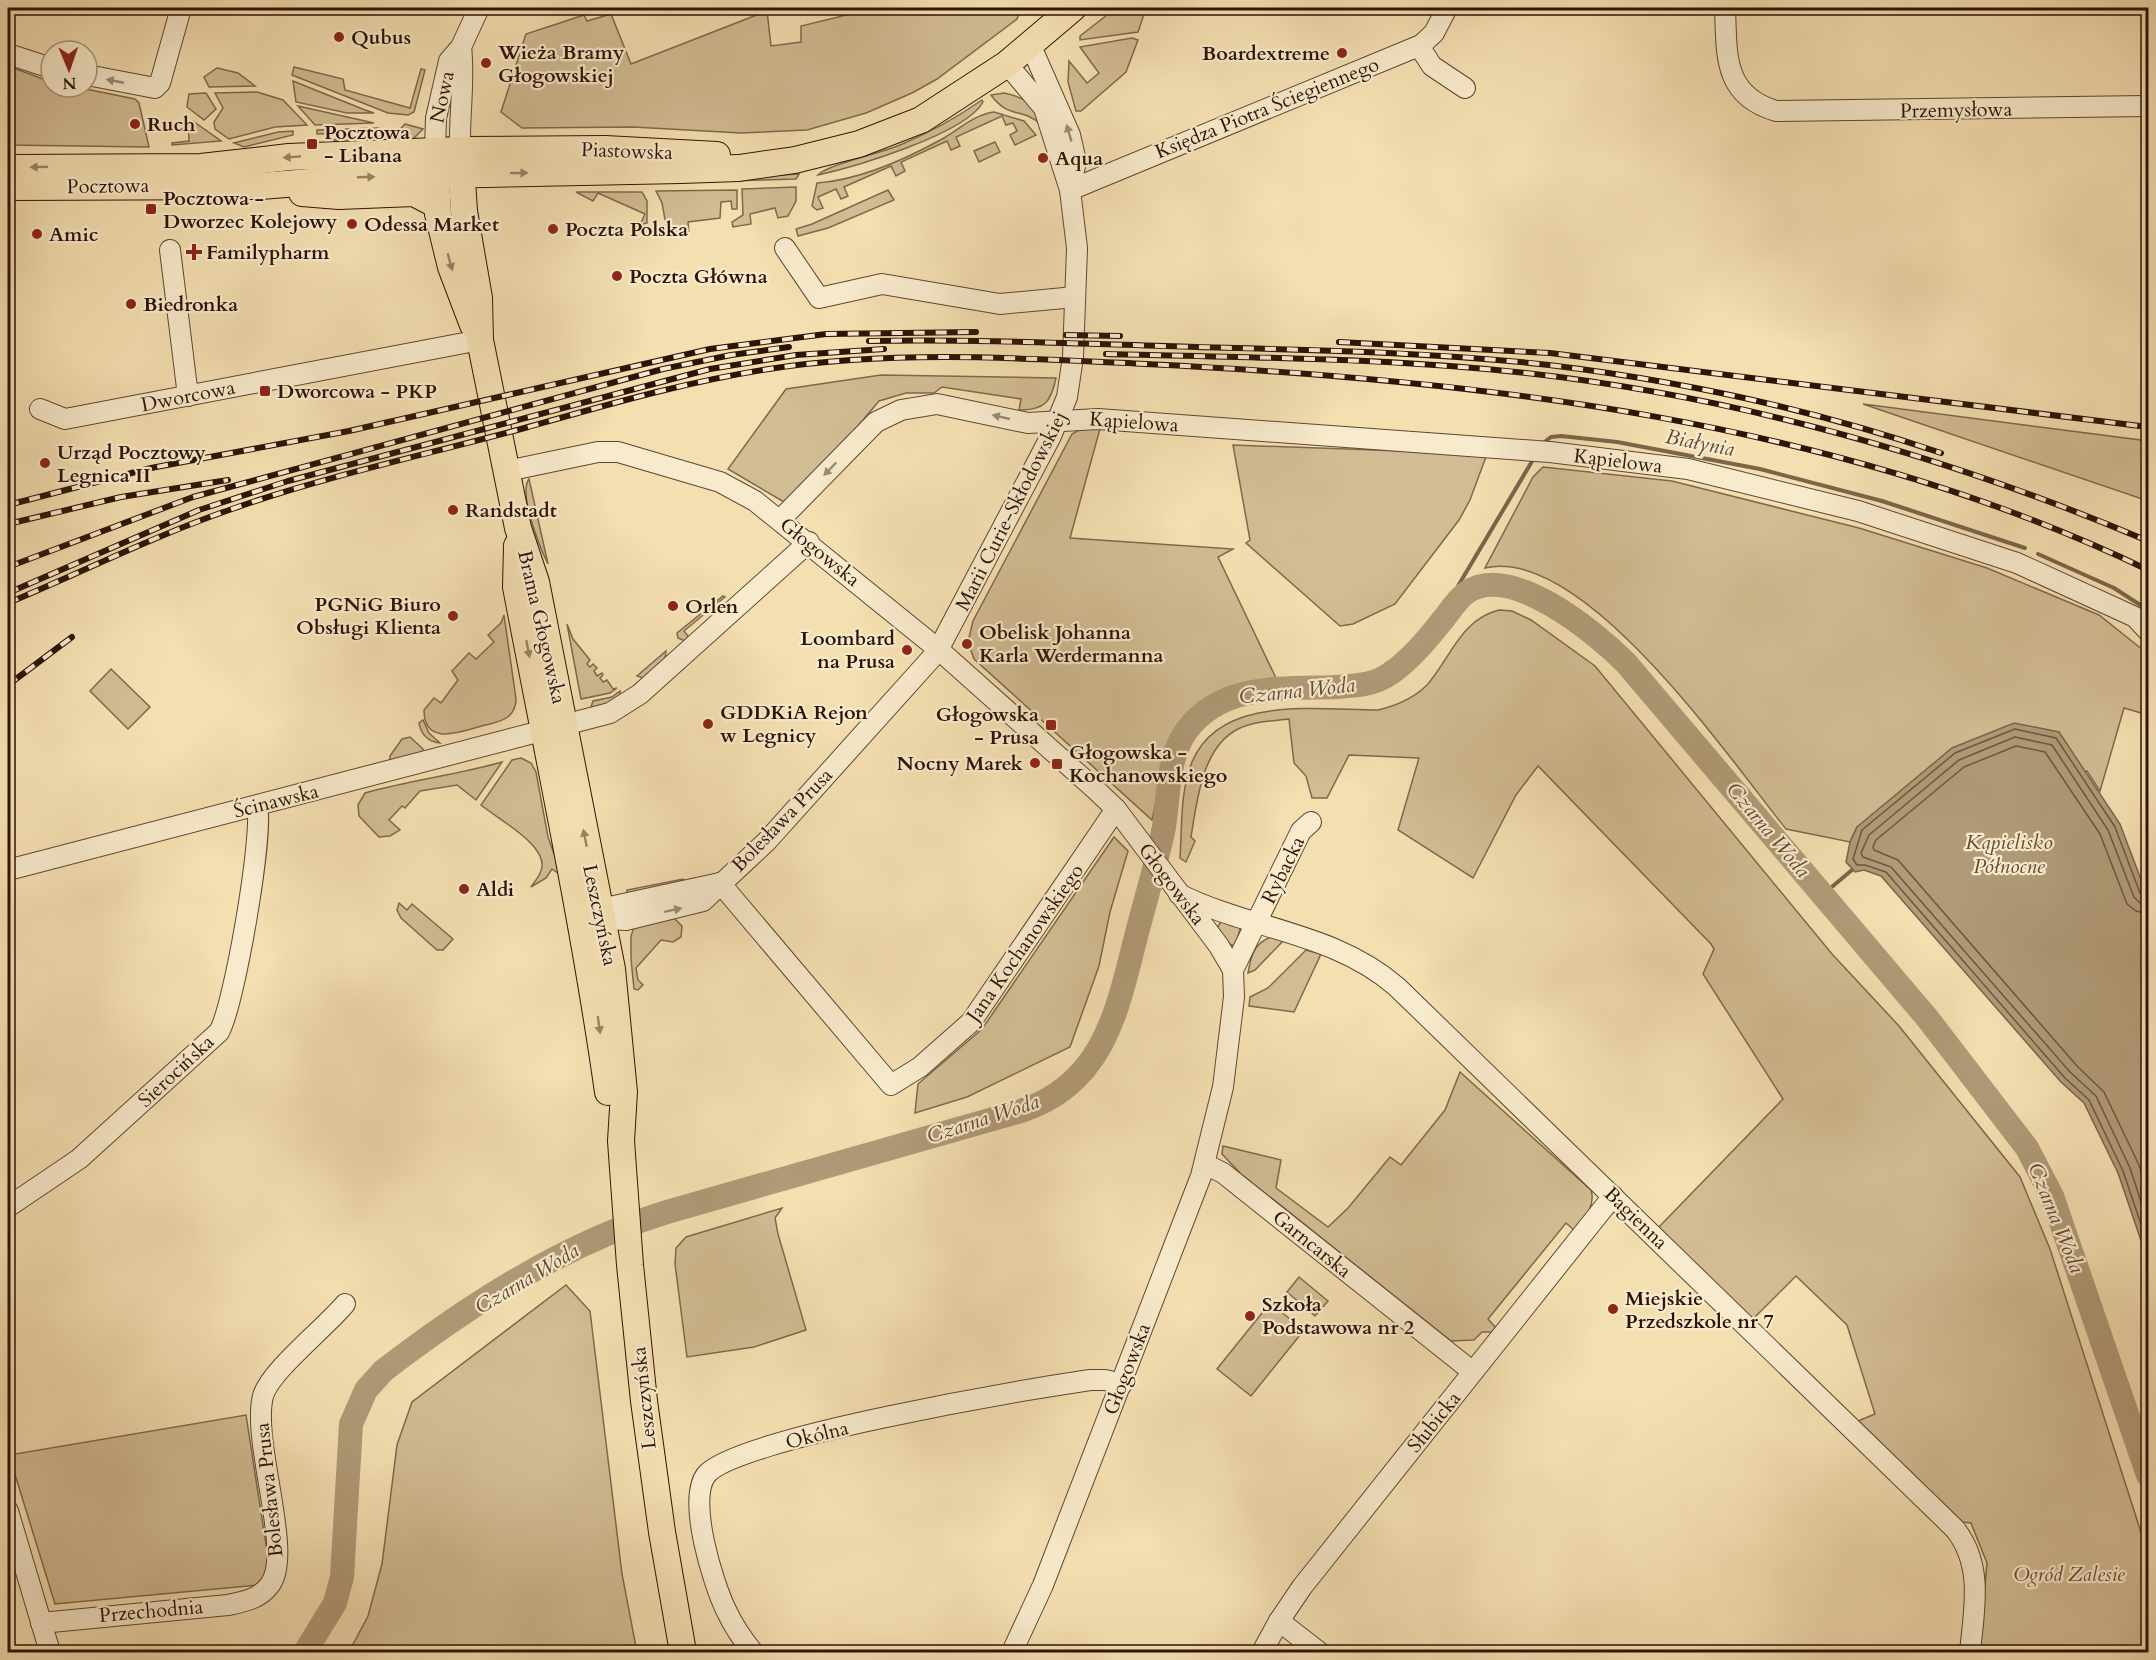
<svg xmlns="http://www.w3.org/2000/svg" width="2156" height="1660" viewBox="0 0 2156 1660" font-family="Cardo,serif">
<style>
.green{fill:#d2bc94;stroke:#7f684c;stroke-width:1.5}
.water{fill:#b09a77;stroke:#7b6449;stroke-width:1.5}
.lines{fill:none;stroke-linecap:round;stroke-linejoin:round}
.shore{stroke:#6e563e;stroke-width:1.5}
.stream{stroke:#7b6449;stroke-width:4}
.river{stroke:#b09a77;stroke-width:24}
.minor-casing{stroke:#5e4630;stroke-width:22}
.major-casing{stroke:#2c1305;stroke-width:28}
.minor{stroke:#f8eacc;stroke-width:20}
.major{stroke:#f4dfb1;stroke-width:26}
.rail-casing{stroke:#2c1305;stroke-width:6}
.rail{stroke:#f8eacc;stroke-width:4;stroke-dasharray:11;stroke-linecap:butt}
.oneway{fill:#9c8972}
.oneway2{fill:#9a8364}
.poi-dot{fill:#8f2418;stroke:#f8eacc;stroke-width:2}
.labels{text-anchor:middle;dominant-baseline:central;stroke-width:4.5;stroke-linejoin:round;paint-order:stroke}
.poi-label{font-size:20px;font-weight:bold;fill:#2c1305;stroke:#f8eacc;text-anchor:start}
.street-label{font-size:20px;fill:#2c1305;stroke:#f8eacc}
.park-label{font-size:20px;font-style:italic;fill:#664e37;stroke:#f8eacc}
.water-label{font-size:21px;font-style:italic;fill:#614933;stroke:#f8eacc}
</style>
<rect width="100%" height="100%" fill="#f4dfb1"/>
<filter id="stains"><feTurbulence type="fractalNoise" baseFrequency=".00333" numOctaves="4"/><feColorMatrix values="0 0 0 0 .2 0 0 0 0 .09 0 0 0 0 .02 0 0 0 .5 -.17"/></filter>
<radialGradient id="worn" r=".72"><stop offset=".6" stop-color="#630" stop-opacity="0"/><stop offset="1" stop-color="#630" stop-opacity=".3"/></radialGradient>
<g class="green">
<polygon points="875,8 1016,8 1020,11 1017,19 937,79 912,93 866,113 807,130 741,133 633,127 522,128 501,112 526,34 584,15 587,21 611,14 631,64 767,11 771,46 801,42 801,26"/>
<polygon points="1116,8 1146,8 1138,32 1080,40 1080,36"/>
<polygon points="1132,38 1138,40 1126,72 1081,111 1076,111 1068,82 1069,61 1087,83 1099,73 1080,47"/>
<polygon points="8,66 51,82 51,87 76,87 135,99 139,103 149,147 8,145"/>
<polygon points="294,67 343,79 345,90 410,108 421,69 425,70 414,112 408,115 388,113 292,75"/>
<polygon points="217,68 238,73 255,86 209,87 204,77"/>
<polygon points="293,81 365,110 374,113 347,113 296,102"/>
<polygon points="257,92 283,100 307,125 275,127 229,139 215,129 214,122 223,108 215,93"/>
<polygon points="206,93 216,109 204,120 187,107 189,94"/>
<path d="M1004 93C1025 97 1034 104 1040 124 1024 108 1008 119 991 95Z"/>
<path d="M982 100 983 102C966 134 854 167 818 175 828 164 882 153 900 145 929 133 956 118 982 100Z"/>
<polygon points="298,106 374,123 315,125"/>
<path d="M994 112 1024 121 1036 135 1015 145 1010 135 1017 131 1013 123 1006 125 1002 116 956 137 960 146 951 150 947 141 901 162 905 171 896 176 891 166 844 187 848 196 841 199 836 189 818 197 823 208 817 210 812 206 817 183C860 180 908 158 944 138 959 129 976 114 994 112Z"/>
<polygon points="193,121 221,141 172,145 172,143 189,141 188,123"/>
<polygon points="405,124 423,129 414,138 401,143 401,128"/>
<polygon points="378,128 374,132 317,134 317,130"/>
<polygon points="293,131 293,135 244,147 234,143 278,132"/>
<polygon points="389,135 386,144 380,145 326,140"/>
<polygon points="995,142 1000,152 979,162 974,151"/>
<polygon points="799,174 796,179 654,183"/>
<polygon points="796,187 796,201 788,216 778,218 775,208 750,214 751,224 733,227 732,222 743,215 742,189"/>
<polygon points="737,190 737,209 732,209 731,201 721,202 720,218 688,222 689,233 676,233 666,225 662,203 656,191"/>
<polygon points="888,190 894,200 828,228 798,236 796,229 812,224"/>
<polygon points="576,192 642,192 647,201 647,223 640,225 645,214 598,193 593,201"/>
<path d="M881 375 1056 378C1051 402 1045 410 1019 410L1021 399 942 387 934 393H906L879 401 838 450 784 502 728 469 786 389Z"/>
<polygon points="1863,404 2148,441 2148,501"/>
<path d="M1101 425 1070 538 1233 549 1218 557 1276 678C1236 682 1198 693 1175 729 1166 744 1157 800 1152 820L974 659 968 642 973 621 1072 434 1081 429Z"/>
<polygon points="1233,445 1487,454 1470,500 1459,520 1395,604 1353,624 1340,626 1246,543 1250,540"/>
<path d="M1543 467 1672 481 1859 528 1987 568 2099 615 2148 654V715L2124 708 2100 791 2087 771 1857 827 1850 842 1786 829C1731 761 1584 545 1485 568L1533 477Z"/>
<path d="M529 479 548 564C540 548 518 493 529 479Z"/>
<polygon points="723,596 725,597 684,631 691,640 685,641 678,638 677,633"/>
<path d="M1499 610 1512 611 1531 620 1595 666 1832 954 1899 1026 2020 1177 2050 1249 2148 1554V1652H1979L1987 1563 1971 1523 1962 1522 1858 1421 1875 1414 1847 1325 1796 1276 1752 1320 1658 1228 1783 1099 1703 974 1714 949 1711 944 1538 766 1516 795 1473 878 1398 830 1419 758 1349 755 1327 798H1312L1306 776 1294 763 1289 719C1273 721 1253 721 1238 729 1202 747 1197 801 1191 837L1195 841 1186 862 1180 858C1182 828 1180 791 1192 762 1220 694 1318 710 1378 710 1395 706 1414 698 1427 685 1450 659 1461 619 1499 610Z"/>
<path d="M504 615 516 699C516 706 514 711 509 716 501 723 488 724 478 727 457 733 424 745 424 710L434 698 441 703 458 680 452 671 469 653 476 659 494 642 488 635 501 623Z"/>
<polygon points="567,624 573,639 590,660 587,664 590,667 593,664 597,668 594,671 597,676 602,673 603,675 600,678 603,682 607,680 613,689 617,688 610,693 581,699"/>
<polygon points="666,651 665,659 646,679 637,676"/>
<polygon points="111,669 150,707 128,729 90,691"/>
<polygon points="620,691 620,700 590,710 593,701 612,697"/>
<path d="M423 720 429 733 440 743C428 742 421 734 419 723Z"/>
<polygon points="410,737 423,749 422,753 390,761 390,756 402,739"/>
<path d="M521 758 531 763 536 772 548 837 562 876 552 869 546 878 531 887C535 881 541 875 542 867 545 844 498 819 481 805L512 760Z"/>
<path d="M502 762 476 800 457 785 420 791 405 808 402 806 389 820 400 830 390 836 379 837 359 816 358 805 365 793C411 780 456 775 502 762Z"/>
<polygon points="1114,837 1128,851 1110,912 1099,966 1070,1047 967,1097 915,1113 918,1084 982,1029"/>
<polygon points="683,879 684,881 627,894 627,890"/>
<polygon points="399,903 407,910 412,904 453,939 443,950 437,950 401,918 397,910"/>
<polygon points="673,917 682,926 681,937 673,942 661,940 636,968 638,980 643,985 638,990 634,989 631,959 631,936 634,927"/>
<polygon points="1222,920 1241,926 1235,946 1229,944 1217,928"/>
<path d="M1273 936 1284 940 1255 970 1248 973C1251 955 1254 943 1273 936Z"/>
<polygon points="1306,950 1321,954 1294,1012 1249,1006 1250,997 1268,988"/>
<path d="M1460 1072 1591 1190C1596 1206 1584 1219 1575 1231L1566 1223 1488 1319 1497 1329 1495 1332H1482L1474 1340 1451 1341 1241 1174 1222 1154 1223 1146 1281 1160 1276 1188 1328 1227 1348 1208 1390 1157 1401 1165 1445 1110Z"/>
<polygon points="782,1208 775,1218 778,1234 806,1330 754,1347 687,1357 675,1264 676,1248 686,1237"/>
<polygon points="1299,1277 1328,1301 1315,1316 1287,1292"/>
<polygon points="566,1285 590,1311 622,1574 637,1652 349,1652 368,1616 382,1564 397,1445 412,1402"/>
<polygon points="1270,1303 1304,1330 1251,1396 1217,1369"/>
<polygon points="246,1415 269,1564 259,1585 55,1604 9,1455"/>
</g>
<polygon class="water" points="2014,723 2059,732 2120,824 2148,898 2148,1261 2118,1173 2084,1103 2061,1082 1881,876 1864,870 1855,872 1846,862 1850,842 1857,827 1952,748"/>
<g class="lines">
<g class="shore">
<polyline points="2148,897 2140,893 2115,827 2056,738 2015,729 1955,753 1862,830 1853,859 1857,865 1865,865 1886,872 2065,1078 2089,1100 2123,1171 2148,1245"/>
<polyline points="2148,905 2140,903 2134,897 2108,830 2052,745 2015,737 1959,760 1869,835 1861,853 1863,857 1891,867 2070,1072 2096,1096 2130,1168 2148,1223"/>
<polyline points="2148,914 2136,911 2127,904 2100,834 2045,752 2016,746 1964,767 1876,840 1873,847 1874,850 1898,860 2077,1066 2104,1092 2139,1165 2148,1194"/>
</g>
<g class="stream">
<polyline points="1542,444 1551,437 1561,436 1617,442 1760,469 1882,501 2025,548"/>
<polyline points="2038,554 2114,588 2148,610"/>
<polyline points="1457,603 1458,586 1534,458"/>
<polyline points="1821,896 1852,870"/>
</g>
<path class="river" d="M305 1652 335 1603 342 1577 351 1424 366 1390 383 1371C469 1305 563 1244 667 1212L1021 1111C1107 1083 1118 1005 1138 929 1147 895 1157 861 1164 827 1169 795 1167 757 1187 730 1222 683 1283 689 1336 687 1355 686 1375 685 1391 673 1410 660 1427 640 1441 622 1449 613 1456 600 1466 593 1510 561 1596 633 1626 663L1928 1019 2027 1148 2052 1196 2148 1475"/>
<defs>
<g id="minor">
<path d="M1725 8C1727 53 1722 95 1776 111L2148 106"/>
<polyline points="1030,44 1070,135 1076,161 1070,190"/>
<polyline points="1419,46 1432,66 1465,88"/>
<polyline points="8,54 51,68"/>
<polyline points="87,75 155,88 160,83 181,8"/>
<path d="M460 150C459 116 465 79 461 47"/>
<polyline points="435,151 436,118 449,61 461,47 479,8"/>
<polyline points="1070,190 1421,45 1434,33 1447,8"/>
<polyline points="785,248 819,298 882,284 1000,304 1075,297"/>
<polyline points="170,250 188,396"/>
<polyline points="40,409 65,419 480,340"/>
<polyline points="507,471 598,452 618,452 720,482 755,501 938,649 1095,789 1116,809 1219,946 1233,970 1234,997 1223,1087 1201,1176 1043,1585 1012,1652"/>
<polyline points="781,519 876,422 901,410 937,404 1028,423 1098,419 1550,452 1688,469 1858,511 2017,563 2135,617 2148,631"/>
<polyline points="8,870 610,713 640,694 809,542"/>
<polyline points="720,883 891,1085 920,1067 971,1022 1116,809"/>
<path d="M1179 894C1251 930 1334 932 1397 987L1955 1529C1984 1566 1974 1609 1970 1652"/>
<polyline points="592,912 608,919 626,920 703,901 767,841 937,652 1051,436 1067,397 1073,357 1077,248 1070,190 1044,108 1007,64"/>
<polyline points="594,923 614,906 720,883"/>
<polyline points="1233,970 1301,831 1311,822"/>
<polyline points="1205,1164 1223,1173 1473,1372"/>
<path d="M8 1207 79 1159 219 1032C234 1007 264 833 257 806"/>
<polyline points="8,1511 50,1652"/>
<polyline points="1279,1621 1319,1652"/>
<path d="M41 1623 228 1605C243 1602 259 1599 269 1586 295 1556 251 1443 263 1396 270 1371 326 1327 345 1304"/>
<path d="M753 1652C742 1639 733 1625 726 1610 713 1583 687 1500 706 1475 734 1438 1030 1389 1090 1380H1105L1122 1384"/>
<polyline points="1262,1652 1279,1621 1302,1587 1613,1196"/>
</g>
<g id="major">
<polyline points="460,150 464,211 479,298 480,340 518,528 536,582 612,969 624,1092 621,1141 630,1265 644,1401 662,1532 683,1652"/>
<polyline points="435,158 438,214 451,267 473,325"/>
<polyline points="8,168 201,167 289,157 460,150 605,149 717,155"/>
<polyline points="8,187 261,186 383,176 681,170 739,168 795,160 859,144 921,120 1007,64 1073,8"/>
<polyline points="302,193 339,196 414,193 437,205"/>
<path d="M517 546 516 587C548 755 584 923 608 1092"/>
</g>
</defs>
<use href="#minor" class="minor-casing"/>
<use href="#major" class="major-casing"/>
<use href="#minor" class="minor"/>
<use href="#major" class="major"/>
<defs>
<g id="rail">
<polyline points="1066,335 1120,336"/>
<path d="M869 341C978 339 1087 344 1196 347 1314 350 1432 352 1549 365 1682 381 1815 410 1941 453"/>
<polyline points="1339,342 1550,353 2148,427"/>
<path d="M1106 354C1233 357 1360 358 1486 369 1716 390 1937 452 2148 541"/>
<polyline points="8,505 151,468 349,431 710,349 826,334 976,332"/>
<polyline points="8,524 121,497 228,480"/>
<polyline points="8,567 193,497 663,369 731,355 789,347"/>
<polyline points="8,593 199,510 288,481 710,369 796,355 884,349"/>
<path d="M8 603C82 572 156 535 232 509 326 476 425 455 521 429 603 406 684 382 769 369 892 350 1020 358 1145 364 1484 380 1839 421 2148 570"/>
<polyline points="8,685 72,637"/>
</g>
</defs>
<use href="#rail" class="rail-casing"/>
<use href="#rail" class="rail"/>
</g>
<defs><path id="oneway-solid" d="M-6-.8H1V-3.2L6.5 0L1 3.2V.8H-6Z" transform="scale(1.5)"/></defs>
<g class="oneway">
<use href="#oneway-solid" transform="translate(115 81) rotate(-169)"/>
<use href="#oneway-solid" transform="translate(1069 133) rotate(-106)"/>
<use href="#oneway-solid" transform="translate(1001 417) rotate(-167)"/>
<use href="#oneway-solid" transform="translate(830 469) rotate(134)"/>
<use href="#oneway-solid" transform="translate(673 910) rotate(-12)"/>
</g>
<g class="oneway2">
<use href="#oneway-solid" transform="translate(292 157) rotate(176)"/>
<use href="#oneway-solid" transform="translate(39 167) rotate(179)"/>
<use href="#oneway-solid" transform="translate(519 173) rotate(-1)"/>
<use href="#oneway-solid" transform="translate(366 177) rotate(-2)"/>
<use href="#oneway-solid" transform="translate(450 262) rotate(75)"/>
<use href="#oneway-solid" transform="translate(528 649) rotate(79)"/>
<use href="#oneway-solid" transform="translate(585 838) rotate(-101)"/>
<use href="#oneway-solid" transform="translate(599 1025) rotate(82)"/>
</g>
<g class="poi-dot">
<circle cx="339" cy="37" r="6"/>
<circle cx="1342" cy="53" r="6"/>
<circle cx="486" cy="63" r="6"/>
<circle cx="135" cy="124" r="6"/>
<rect x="306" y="138" width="12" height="12" rx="3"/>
<circle cx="1043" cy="158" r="6"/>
<rect x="145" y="203" width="12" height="12" rx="3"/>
<circle cx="352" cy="224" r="6"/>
<circle cx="553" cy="229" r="6"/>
<circle cx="37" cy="234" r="6"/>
<path d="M191 243h6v6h6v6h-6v6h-6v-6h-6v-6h6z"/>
<circle cx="617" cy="276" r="6"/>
<circle cx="131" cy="304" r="6"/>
<rect x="259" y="385" width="12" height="12" rx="3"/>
<circle cx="45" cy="463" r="6"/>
<circle cx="453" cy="510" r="6"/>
<circle cx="673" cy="606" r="6"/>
<circle cx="453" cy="616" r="6"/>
<circle cx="967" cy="644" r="6"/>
<circle cx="907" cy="650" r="6"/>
<circle cx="708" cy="724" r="6"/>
<rect x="1045" y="719" width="12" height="12" rx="3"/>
<circle cx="1035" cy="763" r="6"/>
<rect x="1051" y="758" width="12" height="12" rx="3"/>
<circle cx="464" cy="889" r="6"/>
<circle cx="1613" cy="1309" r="6"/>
<circle cx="1250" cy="1316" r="6"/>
</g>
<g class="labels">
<g class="poi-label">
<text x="351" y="37">Qubus</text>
<text x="498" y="52">Wieża Bramy<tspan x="498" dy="23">Głogowskiej</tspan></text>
<text x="1330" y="53" text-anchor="end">Boardextreme</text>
<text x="147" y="124">Ruch</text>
<text x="324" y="132">Pocztowa<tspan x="324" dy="23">- Libana</tspan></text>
<text x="1055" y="158">Aqua</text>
<text x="163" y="198">Pocztowa -<tspan x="163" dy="23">Dworzec Kolejowy</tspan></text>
<text x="364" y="224">Odessa Market</text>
<text x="565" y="229">Poczta Polska</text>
<text x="49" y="234">Amic</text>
<text x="206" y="252">Familypharm</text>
<text x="629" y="276">Poczta Główna</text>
<text x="143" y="304">Biedronka</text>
<text x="277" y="391">Dworcowa - PKP</text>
<text x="57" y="452">Urząd Pocztowy<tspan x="57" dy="23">Legnica II</tspan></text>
<text x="465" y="510">Randstadt</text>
<text x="441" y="604" text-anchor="end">PGNiG Biuro<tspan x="441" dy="23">Obsługi Klienta</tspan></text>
<text x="685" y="606">Orlen</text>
<text x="979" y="632">Obelisk Johanna<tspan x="979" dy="23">Karla Werdermanna</tspan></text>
<text x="895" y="638" text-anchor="end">Loombard<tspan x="895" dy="23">na Prusa</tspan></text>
<text x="720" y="712">GDDKiA Rejon<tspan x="720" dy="23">w Legnicy</tspan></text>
<text x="1039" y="714" text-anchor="end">Głogowska<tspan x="1039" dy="23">- Prusa</tspan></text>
<text x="1069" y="752">Głogowska -<tspan x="1069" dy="23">Kochanowskiego</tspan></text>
<text x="1023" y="763" text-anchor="end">Nocny Marek</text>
<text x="476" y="889">Aldi</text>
<text x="1625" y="1298">Miejskie<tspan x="1625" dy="23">Przedszkole nr 7</tspan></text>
<text x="1262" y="1304">Szkoła<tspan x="1262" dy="23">Podstawowa nr 2</tspan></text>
</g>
<g class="street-label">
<text transform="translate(442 97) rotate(-78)">Nowa</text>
<text transform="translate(1267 108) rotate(-22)">Księdza Piotra Ściegiennego</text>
<text transform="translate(1956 110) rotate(-1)">Przemysłowa</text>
<text transform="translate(627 151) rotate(2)">Piastowska</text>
<text transform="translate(108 186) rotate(-1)">Pocztowa</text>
<text transform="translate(188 396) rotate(-11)">Dworcowa</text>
<text transform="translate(1134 422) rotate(4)">Kąpielowa</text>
<text transform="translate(1618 461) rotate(7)">Kąpielowa</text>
<text transform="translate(1011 511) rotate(-63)">Marii Curie-Skłodowskiej</text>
<text transform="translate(820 552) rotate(39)">Głogowska</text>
<text transform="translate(542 627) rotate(77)">Brama Głogowska</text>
<text transform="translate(276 801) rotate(-14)">Ścinawska</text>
<text transform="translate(782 820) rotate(-46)">Bolesława Prusa</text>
<text transform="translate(1283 870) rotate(-64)">Rybacka</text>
<text transform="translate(1172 884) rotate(53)">Głogowska</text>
<text transform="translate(600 915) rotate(78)">Leszczyńska</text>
<text transform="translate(1025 943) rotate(-55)">Jana Kochanowskiego</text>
<text transform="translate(176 1071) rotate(-43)">Sierocińska</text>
<text transform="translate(1636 1218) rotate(44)">Bagienna</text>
<text transform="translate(1312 1244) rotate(39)">Garncarska</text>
<text transform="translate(1127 1369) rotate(-69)">Głogowska</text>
<text transform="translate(644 1398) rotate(-96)">Leszczyńska</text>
<text transform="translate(1434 1422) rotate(-51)">Słubicka</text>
<text transform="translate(817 1435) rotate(-14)">Okólna</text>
<text transform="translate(269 1490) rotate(-96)">Bolesława Prusa</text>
<text transform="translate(151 1611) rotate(-5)">Przechodnia</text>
</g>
<g class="park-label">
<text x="2069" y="1574">Ogród Zalesie</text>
</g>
<g class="water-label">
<text transform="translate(1700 443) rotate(11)">Białynia</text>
<text transform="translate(1297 691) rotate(-6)">Czarna Woda</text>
<text transform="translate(1768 830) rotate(50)">Czarna Woda</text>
<text x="2009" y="842">Kąpielisko<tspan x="2009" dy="24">Północne</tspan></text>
<text transform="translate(983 1119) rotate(-18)">Czarna Woda</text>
<text transform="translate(2056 1218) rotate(68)">Czarna Woda</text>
<text transform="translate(527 1279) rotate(-31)">Czarna Woda</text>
</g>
</g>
<rect width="2156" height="1660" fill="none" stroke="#f4dfb1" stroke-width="30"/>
<rect x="9" y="9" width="2138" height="1642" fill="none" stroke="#2c1305" stroke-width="3"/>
<rect x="15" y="15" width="2126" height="1630" fill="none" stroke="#2c1305" stroke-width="1.5"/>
<g transform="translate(69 69) rotate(178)"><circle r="28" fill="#f8eacc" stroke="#a6947c" stroke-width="1.5"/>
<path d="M0-4.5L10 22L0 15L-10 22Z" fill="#8f2418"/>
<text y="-9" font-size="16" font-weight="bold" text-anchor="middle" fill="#2c1305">N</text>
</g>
<rect width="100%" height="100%" filter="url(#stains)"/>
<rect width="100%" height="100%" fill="url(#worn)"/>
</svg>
